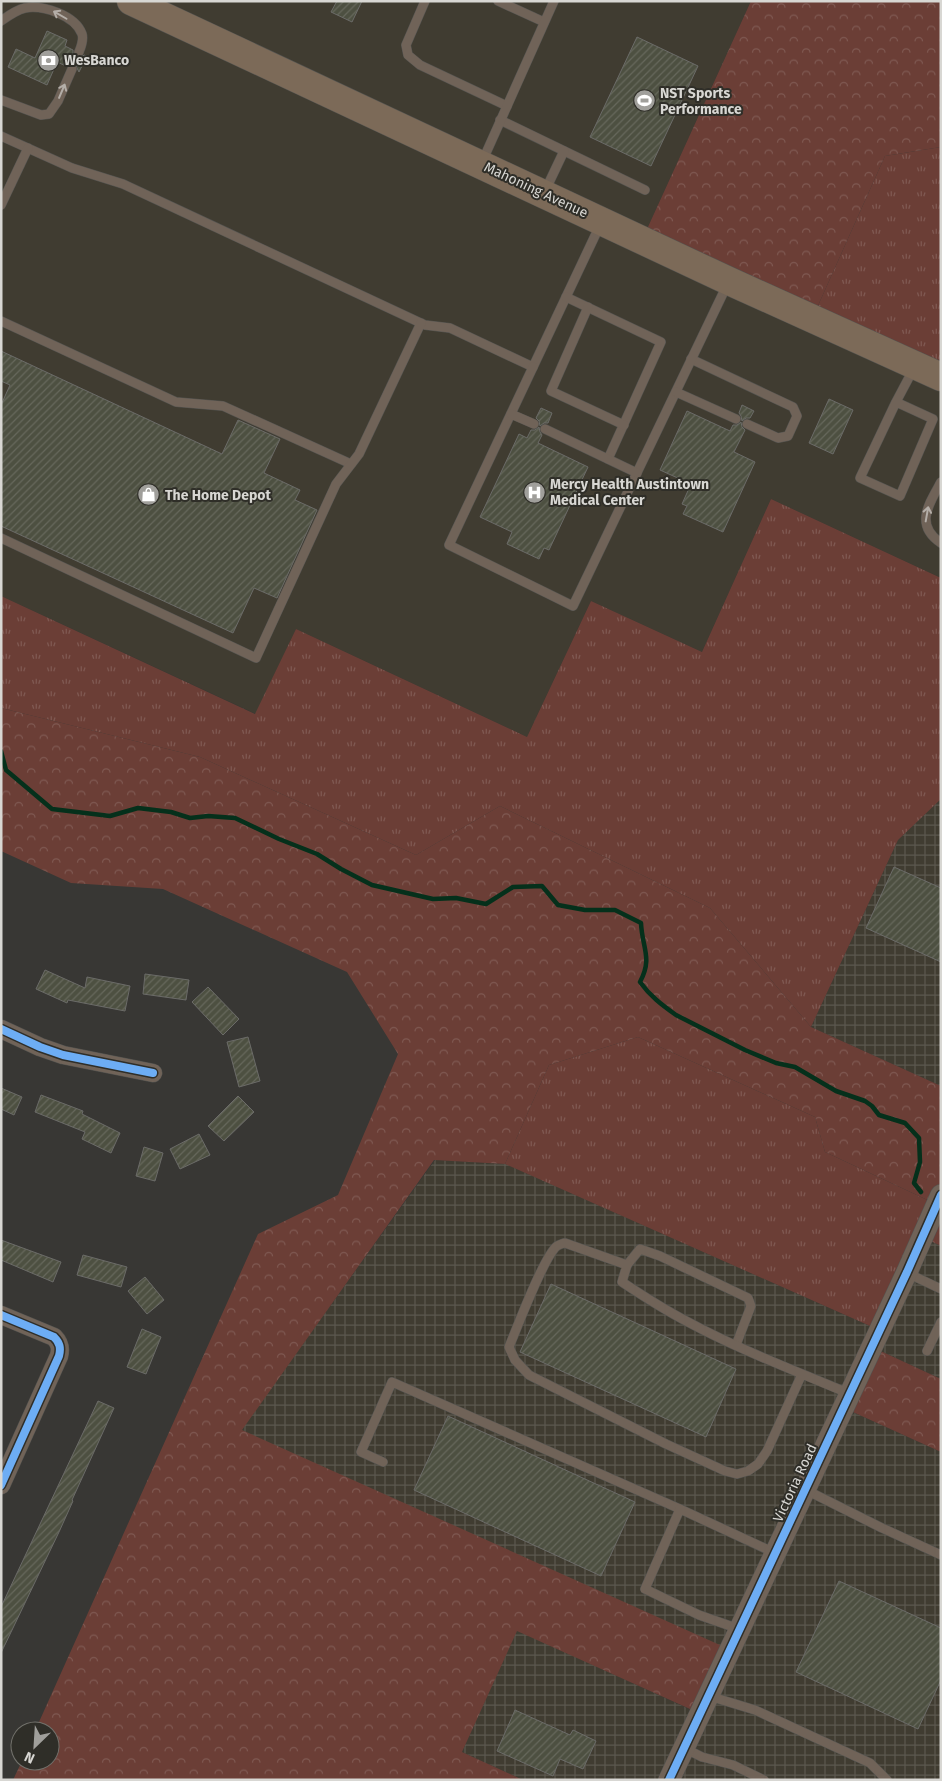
<svg xmlns="http://www.w3.org/2000/svg" width="942" height="1781" viewBox="0 0 942 1781" font-family="'Fira Sans',sans-serif">
<style>
.built{fill:#403c31}
.industrial{fill:url(#industrial-grid)}
.grass{fill:url(#grass-tufts)}
.forest{fill:url(#forest-crowns)}
.lines{fill:none;stroke-linecap:round;stroke-linejoin:round}
.stream{stroke:#05301b;stroke-width:4.5}
.building{fill:url(#building-hatch);stroke:#6b6b68}
.service-casing{stroke:#545451;stroke-width:10}
.minor-casing{stroke:#545451;stroke-width:19}
.tertiary-casing{stroke:#545451;stroke-width:22}
.primary-casing{stroke:#545451;stroke-width:29}
.service{stroke:#706358;stroke-width:9}
.minor{stroke:#706358;stroke-width:18}
.tertiary{stroke:#706358;stroke-width:21}
.primary{stroke:#7c6a58;stroke-width:28}
.cycleway-casing{stroke:#2f2e28;stroke-width:11}
.cycleway{stroke:#6dadf4;stroke-width:8}
.oneway{stroke:#b4aea8}
.labels{text-anchor:middle;dominant-baseline:central;stroke-width:4;stroke-linejoin:round;paint-order:stroke}
.poi-label{font-size:14px;font-weight:bold;fill:#d8d7d3;stroke:#2f2e28;text-anchor:start}
.street-label{font-size:14px;fill:#d8d7d3;stroke:#2f2e28}
</style>
<defs>
<pattern id="industrial-grid" width="8" height="8" patternUnits="userSpaceOnUse" patternTransform="scale(1.25)"><rect width="8" height="8" fill="#403c31"/><path d="M0 4h8M4 0v8" fill="none" stroke="#5b574e"/></pattern>
<pattern id="grass-tufts" width="24" height="20" patternUnits="userSpaceOnUse" patternTransform="scale(1.25)"><rect width="24" height="20" fill="#6b3e36"/><path d="M3 7l-1-3M5 7V3M7 7l1-3M15 17l-1-3M17 17v-4M19 17l1-3" fill="none" stroke="#7f5952"/></pattern>
<pattern id="forest-crowns" width="20" height="18" patternUnits="userSpaceOnUse" patternTransform="scale(1.25)"><rect width="20" height="18" fill="#6b3e36"/><path d="M2 6a3 3 0 1 1 6 0M12 15a3 3 0 1 1 6 0" fill="none" stroke="#7f5952"/></pattern>
<pattern id="building-hatch" width="6" height="6" patternUnits="userSpaceOnUse" patternTransform="scale(1.25)"><rect width="6" height="6" fill="#4d5041"/><path d="M-1 1l2-2M0 6l6-6M5 7l2-2" fill="none" stroke="#66685c"/></pattern>
</defs>
<rect width="100%" height="100%" fill="#383734"/>
<polygon class="built" points="1,1 751,1 642,240 941,377 941,578 771,499 702,652 591,601 527,737 296,629 256,714 1,596"/>
<g class="industrial">
<polygon points="941,799 941,1086 811,1027 898,840"/>
<polygon points="435,1160 506,1164 879,1330 922,1237 941,1246 941,1379 872,1347 844,1408 941,1452 941,1780 523,1780 462,1752 517,1630 700,1714 241,1430"/>
</g>
<g class="grass">
<polygon points="941,147 941,377 812,319 885,156"/>
<polygon points="771,499 941,578 941,799 898,840 811,1027 710,908 500,806 416,855 200,757 1,708 1,596 255,714 296,629 527,737 591,601 702,652"/>
<polygon points="638,1037 815,1117 825,1152 936,1204 879,1330 505,1164 549,1065"/>
</g>
<g class="forest">
<polygon points="751,1 941,1 941,147 885,156 812,319 642,240"/>
<polygon points="1,708 200,757 416,855 500,806 710,908 811,1027 941,1086 941,1246 922,1237 936,1204 825,1152 815,1117 638,1037 549,1065 505,1164 434,1160 242,1430 731,1650 701,1714 517,1631 462,1752 523,1780 13,1780 22,1761 50,1761 50,1731 35,1731 258,1234 338,1195 398,1054 347,972 163,889 71,883 1,851"/>
<polygon points="872,1347 941,1379 941,1452 844,1408"/>
</g>
<g class="lines">
<path class="stream" d="M1 751 6 770 52 809 110 816 138 808 171 812 190 818 208 816 235 818 279 839 317 854 341 869 372 885 433 899 456 898 486 904 513 887 542 886 558 905 585 910H615L641 923C642 948 653 958 640 982 650 996 662 1005 676 1015L745 1050 776 1063 795 1067 836 1091 865 1101 872 1106 879 1115 905 1123 919 1138 920 1162 914 1183 921 1192"/>
</g>
<g class="building">
<polygon points="337,1 362,1 352,22 331,12"/>
<polygon points="47,31 67,40 65,46 73,50 73,53 76,58 80,58 84,55 87,56 79,72 75,64 71,63 66,66 57,62 47,85 8,67 16,49 35,58"/>
<polygon points="637,37 698,66 651,166 590,137"/>
<polygon points="1,351 222,454 238,420 280,439 264,473 300,490 295,500 317,510 277,598 254,588 233,633 1,526 1,405 10,385 1,381"/>
<polygon points="829,399 853,410 833,454 809,443"/>
<polygon points="742,405 754,411 750,418 746,418 742,421 741,416 739,413"/>
<polygon points="541,408 552,413 548,423 544,423 540,426 539,421 536,418"/>
<polygon points="687,411 730,431 733,425 737,425 741,422 742,427 745,430 734,452 755,462 723,532 683,514 687,506 682,504 691,484 660,470"/>
<polygon points="539,427 540,432 542,435 538,443 588,467 549,550 544,548 539,559 507,544 512,532 480,517 519,434 527,438 531,430 535,430"/>
<polygon points="894,867 941,888 941,962 866,928"/>
<polygon points="45,970 85,988 87,977 130,986 125,1011 68,1000 67,1003 36,989"/>
<polygon points="145,974 189,980 186,1000 143,994"/>
<polygon points="208,987 239,1019 223,1035 192,1002"/>
<polygon points="248,1037 260,1081 239,1087 227,1042"/>
<polygon points="1,1088 22,1097 14,1115 1,1109"/>
<polygon points="41,1095 83,1111 82,1114 120,1133 111,1153 82,1139 85,1132 35,1112"/>
<polygon points="238,1096 254,1112 224,1141 208,1126"/>
<polygon points="199,1134 210,1155 180,1169 170,1149"/>
<polygon points="144,1147 163,1153 155,1181 136,1176"/>
<polygon points="1,1240 61,1262 53,1282 1,1260"/>
<polygon points="83,1255 127,1267 121,1287 77,1275"/>
<polygon points="145,1277 164,1300 147,1314 128,1291"/>
<polygon points="551,1284 736,1369 706,1437 520,1352"/>
<polygon points="142,1329 161,1337 146,1374 127,1367"/>
<polygon points="98,1401 114,1408 72,1500 73,1501 59,1532 1,1653 1,1607"/>
<polygon points="448,1416 635,1502 601,1576 414,1490"/>
<polygon points="839,1581 941,1628 941,1680 918,1729 796,1672"/>
<polygon points="515,1710 570,1735 573,1730 596,1741 583,1769 560,1759 553,1776 497,1751"/>
</g>
<g class="lines">
<defs>
<g id="service">
<polyline points="425,1 406,45 408,55 420,65 507,106"/>
<polyline points="498,1 544,22"/>
<path d="M1 21C8 16 16 10 25 8 43 5 75 15 82 34 84 40 81 47 79 52"/>
<polyline points="1,100 41,115 49,114 58,101 72,69"/>
<polyline points="500,120 645,190"/>
<polyline points="1,136 72,168 123,184 425,325 450,328 533,367 601,223"/>
<polyline points="482,162 554,1"/>
<polyline points="545,191 564,151"/>
<polyline points="1,205 28,148"/>
<polyline points="566,297 661,342 608,459"/>
<polyline points="588,307 551,391 624,425"/>
<polyline points="1,321 176,402 223,406 351,464"/>
<polyline points="691,359 793,407 797,416 788,436 778,438 747,424"/>
<polyline points="533,367 449,545 573,606 728,283"/>
<polyline points="676,392 736,419"/>
<polyline points="896,402 933,419 900,496 860,478 896,402 914,368"/>
<polyline points="511,414 534,424"/>
<polyline points="545,429 637,473"/>
<path d="M941 482C929 504 914 525 941 543"/>
<polyline points="1,538 256,658 336,484 359,454 421,323"/>
<polyline points="627,1265 640,1249 660,1256 748,1298 751,1306 736,1345"/>
<polyline points="907,1273 941,1289"/>
<polyline points="927,1351 941,1322"/>
<path d="M802 1374 767 1451 758 1464 748 1471 737 1474 725 1471 666 1444 529 1375 515 1360 509 1347C517 1328 544 1256 557 1246 558 1245 564 1243 565 1243L627 1265 622 1282C643 1296 665 1310 688 1322 740 1350 796 1371 850 1394"/>
<polyline points="383,1462 361,1452 392,1382 680,1509"/>
<polyline points="806,1490 882,1528 941,1555"/>
<polyline points="739,1629 699,1615 645,1589 680,1509 775,1553"/>
<polyline points="709,1696 755,1710 870,1763 887,1780"/>
<polyline points="684,1748 702,1757 733,1765 764,1780"/>
</g>
<g id="minor">
<polyline points="1,1029 40,1047 63,1055 153,1073"/>
<path d="M1 1315 54 1337C60 1343 61 1348 59 1356L1 1485"/>
</g>
<polyline id="tertiary" points="669,1780 907,1272 941,1195"/>
<polyline id="primary" points="131,1 729,281 941,377"/>
</defs>
<use href="#service" class="service-casing"/>
<use href="#minor" class="minor-casing"/>
<use href="#tertiary" class="tertiary-casing"/>
<use href="#primary" class="primary-casing"/>
<use href="#service" class="service"/>
<use href="#minor" class="minor"/>
<use href="#tertiary" class="tertiary"/>
<use href="#primary" class="primary"/>
<defs>
<g id="cycleway">
<polyline points="1,1029 40,1047 63,1055 153,1073"/>
<path d="M1 1315 54 1337C60 1343 61 1348 59 1356L1 1485"/>
<polyline points="669,1780 907,1272 941,1195"/>
</g>
</defs>
<use href="#cycleway" class="cycleway-casing"/>
<use href="#cycleway" class="cycleway"/>
</g>
<defs><path id="oneway-shaft" d="M-6 0H5M1.5-3L5.5 0L1.5 3" fill="none" stroke-width="1.6" stroke-linecap="round" stroke-linejoin="round" transform="scale(1.25)"/></defs>
<g class="oneway">
<use href="#oneway-shaft" transform="translate(60 15) rotate(-150)"/>
<use href="#oneway-shaft" transform="translate(62 91) rotate(-67)"/>
<use href="#oneway-shaft" transform="translate(927 514) rotate(-80)"/>
</g>
<defs>
<symbol id="bank-disc" viewBox="-11 -11 22 22"><circle r="9.5" fill="#a09f9b" stroke="#2f2e28"/><path d="M-6-4H6V4H-6ZM0-2.3a2.3 2.3 0 1 0 0 4.6a2.3 2.3 0 1 0 0-4.6Z" fill="#fff"/></symbol>
<symbol id="stadium-disc" viewBox="-11 -11 22 22"><circle r="9.5" fill="#a09f9b" stroke="#2f2e28"/><path d="M0-5a6.5 5 0 1 0 0 10a6.5 5 0 1 0 0-10ZM-3.5-1.8h7v3.6h-7Z" fill="#fff"/></symbol>
<symbol id="hospital-disc" viewBox="-11 -11 22 22"><circle r="9.5" fill="#a09f9b" stroke="#2f2e28"/><path d="M-5-5h3v3.5h4V-5h3V5h-3V1.5h-4V5h-3Z" fill="#fff"/></symbol>
<symbol id="shop-disc" viewBox="-11 -11 22 22"><circle r="9.5" fill="#a09f9b" stroke="#2f2e28"/><path d="M-5-2.5h2.3a2.7 3.5 0 0 1 5.4 0H5L5.5 6h-11ZM-1.5-2.5h3a1.5 2.3 0 0 0-3 0Z" fill="#fff"/></symbol>
</defs>
<g fill-rule="evenodd">
<use href="#bank-disc" x="36" y="48" width="25" height="25"/>
<use href="#stadium-disc" x="632" y="88" width="25" height="25"/>
<use href="#hospital-disc" x="522" y="480" width="25" height="25"/>
<use href="#shop-disc" x="136" y="482" width="25" height="25"/>
</g>
<g class="labels">
<g class="poi-label">
<text x="64" y="60">WesBanco</text>
<text x="660" y="93">NST Sports<tspan x="660" dy="16">Performance</tspan></text>
<text x="550" y="484">Mercy Health Austintown<tspan x="550" dy="16">Medical Center</tspan></text>
<text x="165" y="495">The Home Depot</text>
</g>
<g class="street-label">
<text transform="translate(536 190) rotate(25)">Mahoning Avenue</text>
<text transform="translate(795 1483) rotate(-65)">Victoria Road</text>
</g>
</g>
<rect width="942" height="1781" fill="none" stroke="#d8d7d3" stroke-width="5"/>
<g transform="translate(35 1746) rotate(205)"><circle r="24" fill="#2f2e28" stroke="#73726c"/>
<path d="M0-4L9 19L0 12L-9 19Z" fill="#a09f9b"/>
<text y="-8" font-size="14" font-weight="bold" text-anchor="middle" fill="#d8d7d3">N</text>
</g>
</svg>
